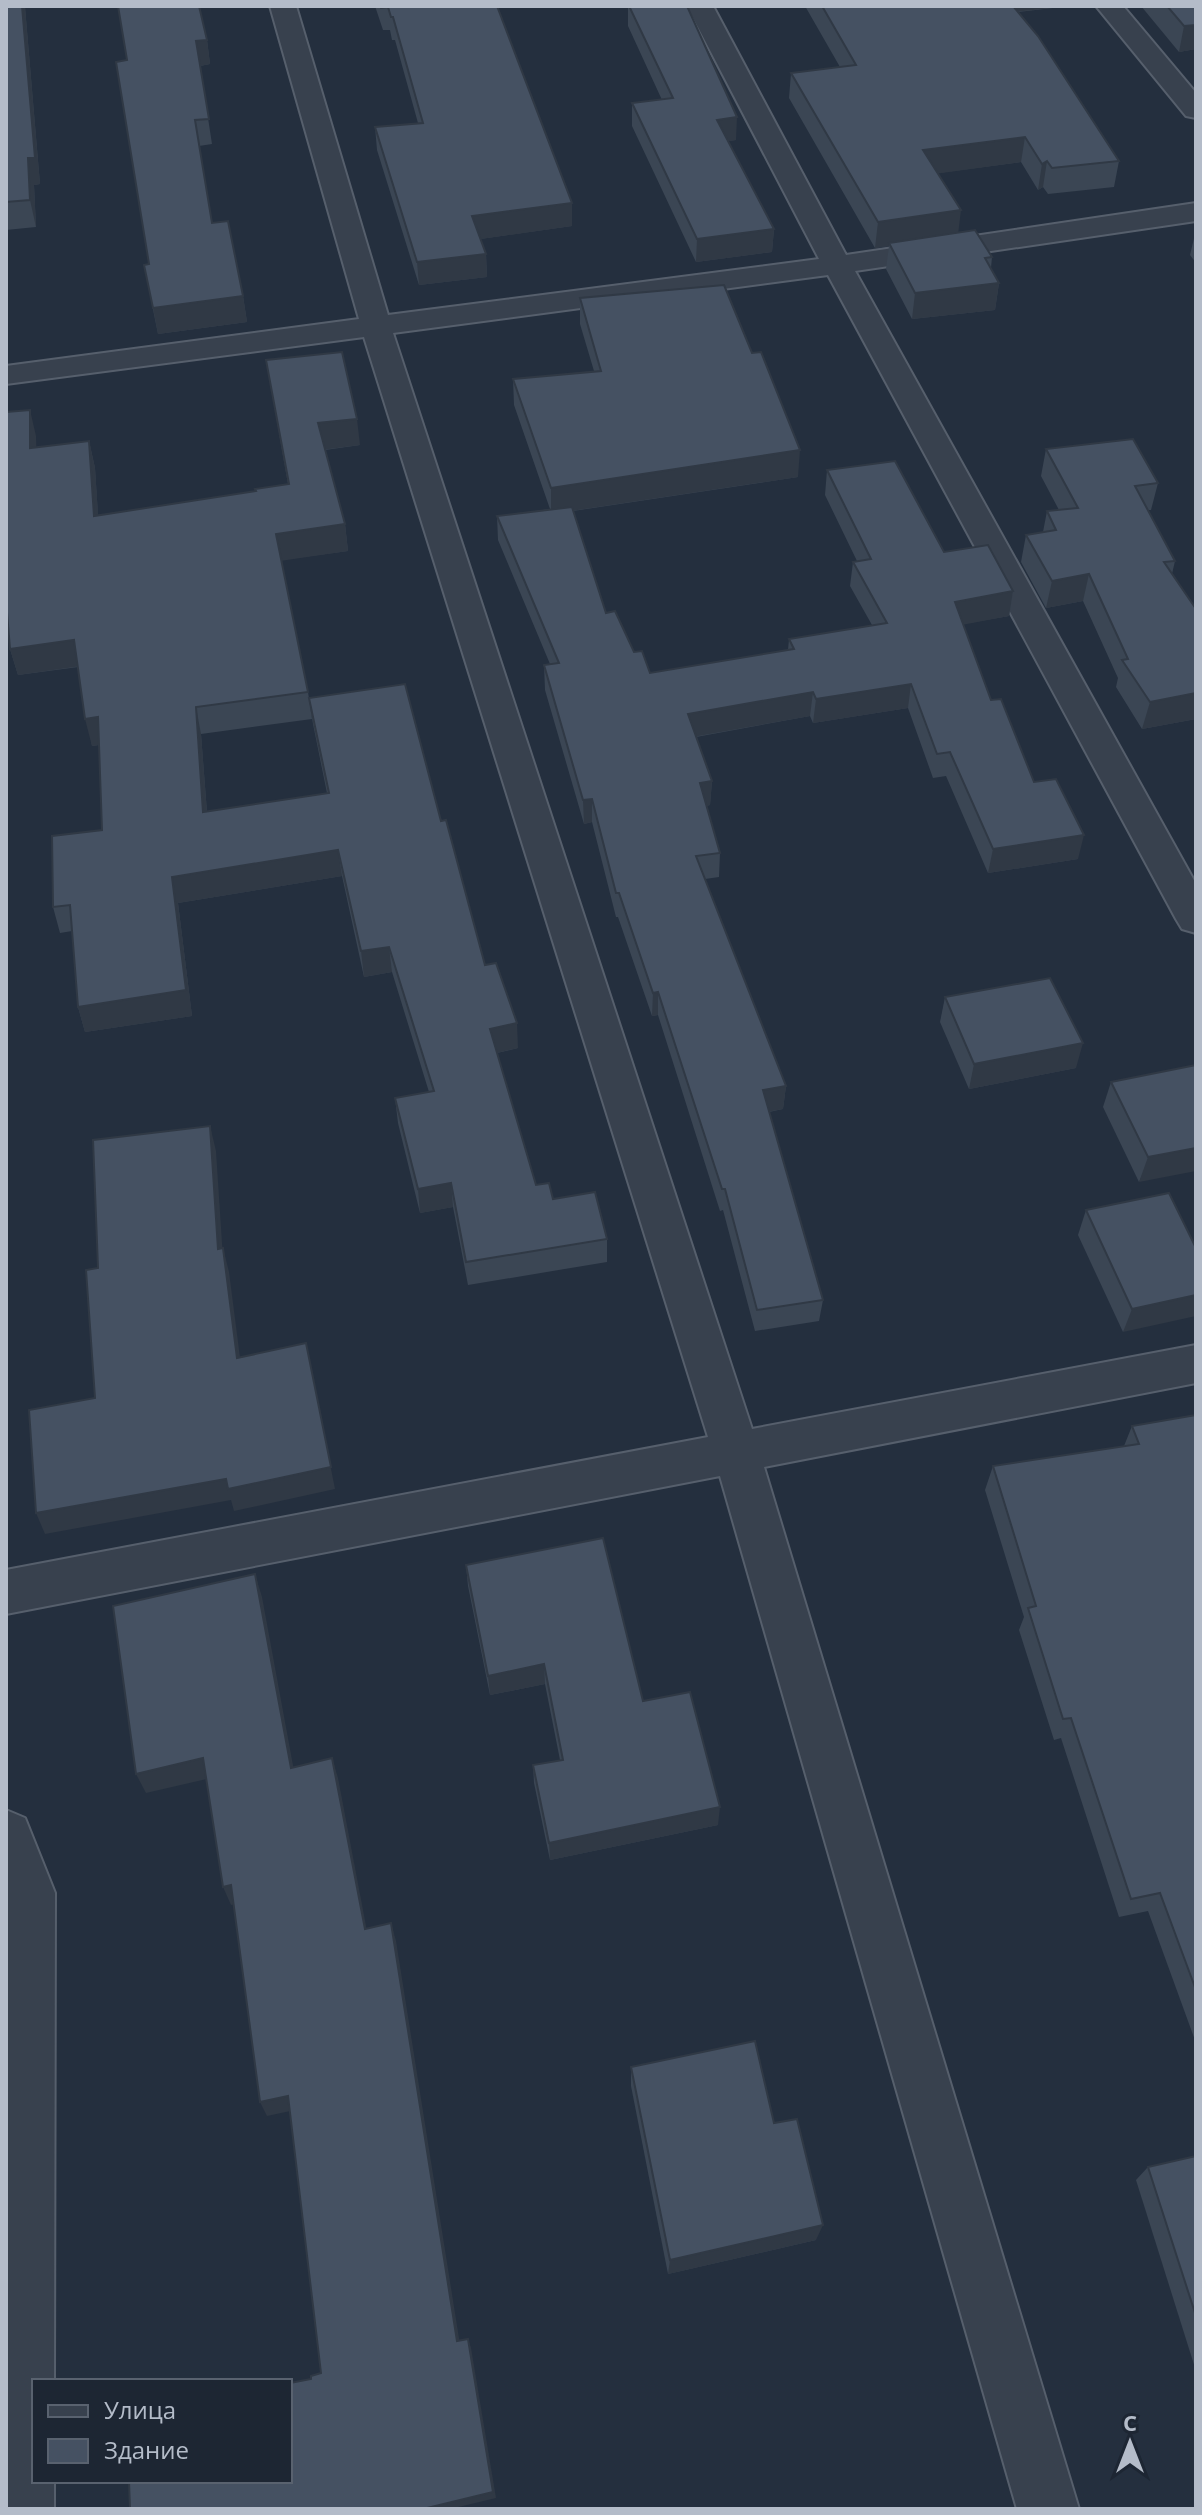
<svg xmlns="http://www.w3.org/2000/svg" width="1202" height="2515" viewBox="0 0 1202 2515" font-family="'Open Sans',sans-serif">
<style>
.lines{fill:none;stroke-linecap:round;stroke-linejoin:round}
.minor-casing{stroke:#565f6c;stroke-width:4}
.minor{fill:#38414e;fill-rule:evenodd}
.wall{fill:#3b4654}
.shaded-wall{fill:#303945}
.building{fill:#455162;stroke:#303945;stroke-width:2}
</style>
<rect width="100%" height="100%" fill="#242f3e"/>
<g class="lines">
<defs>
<g id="minor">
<polygon points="270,6 296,6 388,315 819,259 687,6 713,6 846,255 1196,203 1196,221 855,271 1196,884 1196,933 1182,929 1176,919 828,275 393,333 752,1429 1196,1345 1196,1383 764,1467 1079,2509 1017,2509 720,1476 6,1614 6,1570 708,1437 364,337 6,384 6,366 359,319"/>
<polygon points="1096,6 1123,6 1196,93 1196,118 1186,116"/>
<polygon points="6,1810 25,1818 55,1893 54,2381 34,2381 34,2481 54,2481 54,2509 6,2509"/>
</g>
</defs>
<use href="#minor" class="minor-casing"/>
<use href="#minor" class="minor"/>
</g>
<g class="wall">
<polygon points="6,6 25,7 40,184 34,185 36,227 6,230"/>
<polygon points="375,6 497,6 572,203 572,226 480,239 486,254 487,277 419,285 377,150 375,127 418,123 395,40 392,40 390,30 383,30"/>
<polygon points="628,6 687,6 736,140 728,141 774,229 772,252 696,262 632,126 632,103 662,100 628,26"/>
<polygon points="805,6 1070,6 1018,12 1119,161 1114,187 1048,194 1043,187 1038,190 1021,162 938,173 958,233 992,257 991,268 999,283 995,310 912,319 886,269 889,246 875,248 789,98 791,73 840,67"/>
<polygon points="1141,6 1196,6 1196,49 1179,52"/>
<polygon points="207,40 210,64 200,66 212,144 199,146 212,223 243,296 247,322 158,334 144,265 149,264"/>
<polygon points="1196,230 1196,263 1190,255"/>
<polygon points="580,298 798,477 573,511 606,613 634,652 650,673 788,650 789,639 872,625 850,586 853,562 857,561 825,495 827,470 944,552 1013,591 1009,616 963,624 991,700 1034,782 1078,859 988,873 946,776 933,778 908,708 813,723 810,716 696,737 712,781 710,805 706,806 720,853 719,877 705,879 786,1086 783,1109 769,1112 823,1300 819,1321 755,1331 723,1210 720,1211 658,1015 652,1016 618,917 616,917 592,822 584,824 545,690 544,665 550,664 498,540 497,516 550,509 514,405 513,379 594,371 580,324"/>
<polygon points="266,360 360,445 325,450 345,524 348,551 281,560 308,692 312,719 201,734 207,812 327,793 313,724 309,698 441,821 485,965 518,1048 497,1053 536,1185 553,1199 607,1239 607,1262 468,1285 453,1207 420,1213 398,1123 395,1098 429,1092 392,972 364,977 342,876 178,903 192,1016 85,1032 78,1007 72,931 60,933 53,907 102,830 99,745 92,746 78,667 18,675 10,649 36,436 36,447 89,441 95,468 98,515 256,491 288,484"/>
<polygon points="1046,449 1158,483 1151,510 1148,510 1175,561 1172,574 1196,609 1196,719 1142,729 1116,687 1118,678 1083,601 1046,608 1021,562 1026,535 1043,532 1047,511 1059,510 1041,476"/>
<polygon points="945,997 1076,1068 969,1089 940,1022"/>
<polygon points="1196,1065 1139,1182 1103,1107 1111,1082"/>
<polygon points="1086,1210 1196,1248 1123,1332 1078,1235"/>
<polygon points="1196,1415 1196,2043 1148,1911 1119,1917 1061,1738 1054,1740 1019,1630 1024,1617 985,1490 993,1466 1124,1446 1132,1426"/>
<polygon points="466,1565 643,1701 718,1825 550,1860 534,1783 533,1765 560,1760 545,1684 490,1695 468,1586"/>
<polygon points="631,2067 774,2123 816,2240 668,2274 631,2086"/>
<polygon points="1196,2156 1196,2371 1136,2180 1148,2167"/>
</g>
<g class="shaded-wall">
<polygon points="22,6 25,7 40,184 34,185 36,227 30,200"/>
<polygon points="997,6 1070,6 996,14"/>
<polygon points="1196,25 1196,49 1179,52 1184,26"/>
<polygon points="207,40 210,64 200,66 196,41"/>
<polygon points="737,117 736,140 716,143 717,120"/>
<polygon points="1025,137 1021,162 920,176 923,150"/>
<polygon points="1047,161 1043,187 1038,190 1042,164"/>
<polygon points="572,203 572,226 474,240 472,216"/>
<polygon points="961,210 958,235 889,243 889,246 875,248 878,222"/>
<polygon points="774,229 772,252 696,262 697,239"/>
<polygon points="486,254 487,277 419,285 417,262"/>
<polygon points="999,283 995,310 912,319 915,293"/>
<polygon points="243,296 247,322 158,334 153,308"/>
<polygon points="30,410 36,436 37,474 30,448"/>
<polygon points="357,419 360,445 321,450 318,423"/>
<polygon points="89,441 95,468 100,543 94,516"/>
<polygon points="800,450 798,477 551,514 551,488"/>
<polygon points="345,524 348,551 280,561 276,534"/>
<polygon points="1089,574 1083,601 1046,608 1052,581"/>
<polygon points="1013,591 1009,616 951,627 955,602"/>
<polygon points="74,640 81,666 18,675 10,649"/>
<polygon points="911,684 908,708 813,723 816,699"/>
<polygon points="813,692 810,716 687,738 688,714"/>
<polygon points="1196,693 1196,719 1142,729 1150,702"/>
<polygon points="196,707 201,734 209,839 203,812"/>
<polygon points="98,717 104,744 92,746 85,719"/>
<polygon points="712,781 710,805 698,807 700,783"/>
<polygon points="592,799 592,822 584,824 583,800"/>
<polygon points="1084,835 1078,859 988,873 993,849"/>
<polygon points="338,850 342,876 178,903 192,1016 85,1032 78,1007 172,877"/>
<polygon points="389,947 392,972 364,977 361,951"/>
<polygon points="658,992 658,1015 652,1016 653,993"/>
<polygon points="517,1023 518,1048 492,1054 490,1029"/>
<polygon points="1083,1043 1076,1068 969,1089 974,1064"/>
<polygon points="786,1086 783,1109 760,1113 763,1090"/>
<polygon points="210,1126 216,1151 224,1273 218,1249"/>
<polygon points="1196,1148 1196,1171 1139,1182 1148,1157"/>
<polygon points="451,1183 453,1207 420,1213 418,1189"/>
<polygon points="223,1248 229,1272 243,1381 237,1358"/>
<polygon points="1196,1295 1196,1316 1123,1332 1132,1309"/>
<polygon points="306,1343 335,1489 234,1511 231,1500 45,1534 36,1513"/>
<polygon points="255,1574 262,1597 297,1787 291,1768"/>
<polygon points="544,1664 545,1684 490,1695 488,1676"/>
<polygon points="203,1758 211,1778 146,1793 136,1774"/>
<polygon points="332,1758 338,1778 370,1947 365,1929"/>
<polygon points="720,1807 718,1825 550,1860 549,1843"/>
<polygon points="231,1885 239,1903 231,1905 223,1887"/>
<polygon points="391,1923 396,1941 461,2351 457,2341"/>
<polygon points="288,2096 295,2110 267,2116 260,2102"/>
<polygon points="823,2225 816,2240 668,2274 670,2260"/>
<polygon points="468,2339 471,2348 496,2498 450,2509 423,2509"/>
</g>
<g class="building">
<polygon points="6,6 22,6 35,158 28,158 30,200 6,202"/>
<polygon points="118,6 199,6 207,40 196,41 209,119 195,120 212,223 228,221 243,296 153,308 144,265 149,264 116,62 127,60"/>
<polygon points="380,6 497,6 572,203 472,216 486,254 417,262 375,127 423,123 393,17 391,17 388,7 381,8"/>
<polygon points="629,6 687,6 737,117 717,120 774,229 697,239 632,103 673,98"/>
<polygon points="822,6 1013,6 1038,36 1119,161 1052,168 1047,161 1042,164 1025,137 923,150 961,210 878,222 791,73 856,65"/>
<polygon points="1167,6 1196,6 1196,25 1184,26"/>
<polygon points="975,230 992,257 985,258 999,283 915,293 889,243"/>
<polygon points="724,285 752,353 761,352 800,450 551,488 513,379 601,371 580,298"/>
<polygon points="342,352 357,419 318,423 345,524 276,534 308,692 196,707 203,812 329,793 309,698 405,684 441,821 446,820 485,965 496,963 517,1023 490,1029 536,1185 549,1183 553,1199 595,1192 607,1239 466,1262 451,1183 418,1189 395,1098 434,1091 389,947 361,951 338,850 172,877 186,990 78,1007 70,905 53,907 52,836 102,830 98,717 85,719 74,640 10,649 6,600 6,412 30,410 30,448 89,441 94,516 256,491 255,489 289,484 266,360"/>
<polygon points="1133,439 1158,483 1135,486 1175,561 1164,562 1196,609 1196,693 1150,702 1122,660 1128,659 1089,574 1052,581 1026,535 1056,530 1047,511 1078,508 1046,449"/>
<polygon points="895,461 944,552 988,545 1013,591 955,602 991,700 1001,699 1034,782 1056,779 1084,835 993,849 950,752 937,754 911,684 816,699 813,692 688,714 712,781 700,783 720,853 696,856 786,1086 763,1090 823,1300 757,1310 725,1189 722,1189 658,992 653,993 619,893 616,893 592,799 583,800 544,665 559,663 497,516 572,507 606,613 615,611 634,652 642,651 650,673 794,649 789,639 887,623 853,562 871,559 827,470"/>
<polygon points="1050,978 1083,1043 974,1064 945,997"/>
<polygon points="1196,1065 1196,1148 1148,1157 1111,1082"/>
<polygon points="210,1126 218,1249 223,1248 237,1358 306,1343 331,1467 228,1489 226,1479 36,1513 29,1410 95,1398 86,1270 98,1268 93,1140"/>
<polygon points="1169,1193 1196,1248 1196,1295 1132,1309 1086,1210"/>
<polygon points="1196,1415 1196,1990 1160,1893 1131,1899 1071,1718 1063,1719 1028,1608 1036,1606 993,1466 1139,1444 1132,1426"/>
<polygon points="603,1538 643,1701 690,1692 720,1807 549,1843 533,1765 563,1760 544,1664 488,1676 466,1565"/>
<polygon points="255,1574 291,1768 332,1758 365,1929 391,1923 457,2341 468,2339 493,2492 423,2509 327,2509 326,2508 321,2509 130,2509 129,2481 290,2481 290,2383 311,2379 311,2376 321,2373 288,2096 260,2102 231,1885 223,1887 203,1758 136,1774 113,1606"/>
<polygon points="755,2041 774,2123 797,2119 823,2225 670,2260 631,2067"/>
<polygon points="1196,2156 1196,2316 1148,2167"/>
</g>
<rect width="1202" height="2515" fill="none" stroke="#b4bcc9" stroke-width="16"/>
<rect x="32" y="2379" width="260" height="104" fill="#1d2633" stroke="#59626f" stroke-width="2"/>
<rect x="48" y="2405" width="40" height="12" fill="#38414e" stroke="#59626f" stroke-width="2"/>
<text x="104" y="2419" font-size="24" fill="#b4bcc9">Улица</text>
<rect x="48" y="2439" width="40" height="24" fill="#455162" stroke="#59626f" stroke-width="2"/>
<text x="104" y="2459" font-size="24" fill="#b4bcc9">Здание</text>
<g transform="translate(1130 2443)" stroke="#1d2633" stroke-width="6" paint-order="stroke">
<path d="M0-6L14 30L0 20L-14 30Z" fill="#b4bcc9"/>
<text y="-12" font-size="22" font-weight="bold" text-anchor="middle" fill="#b4bcc9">С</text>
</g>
</svg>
